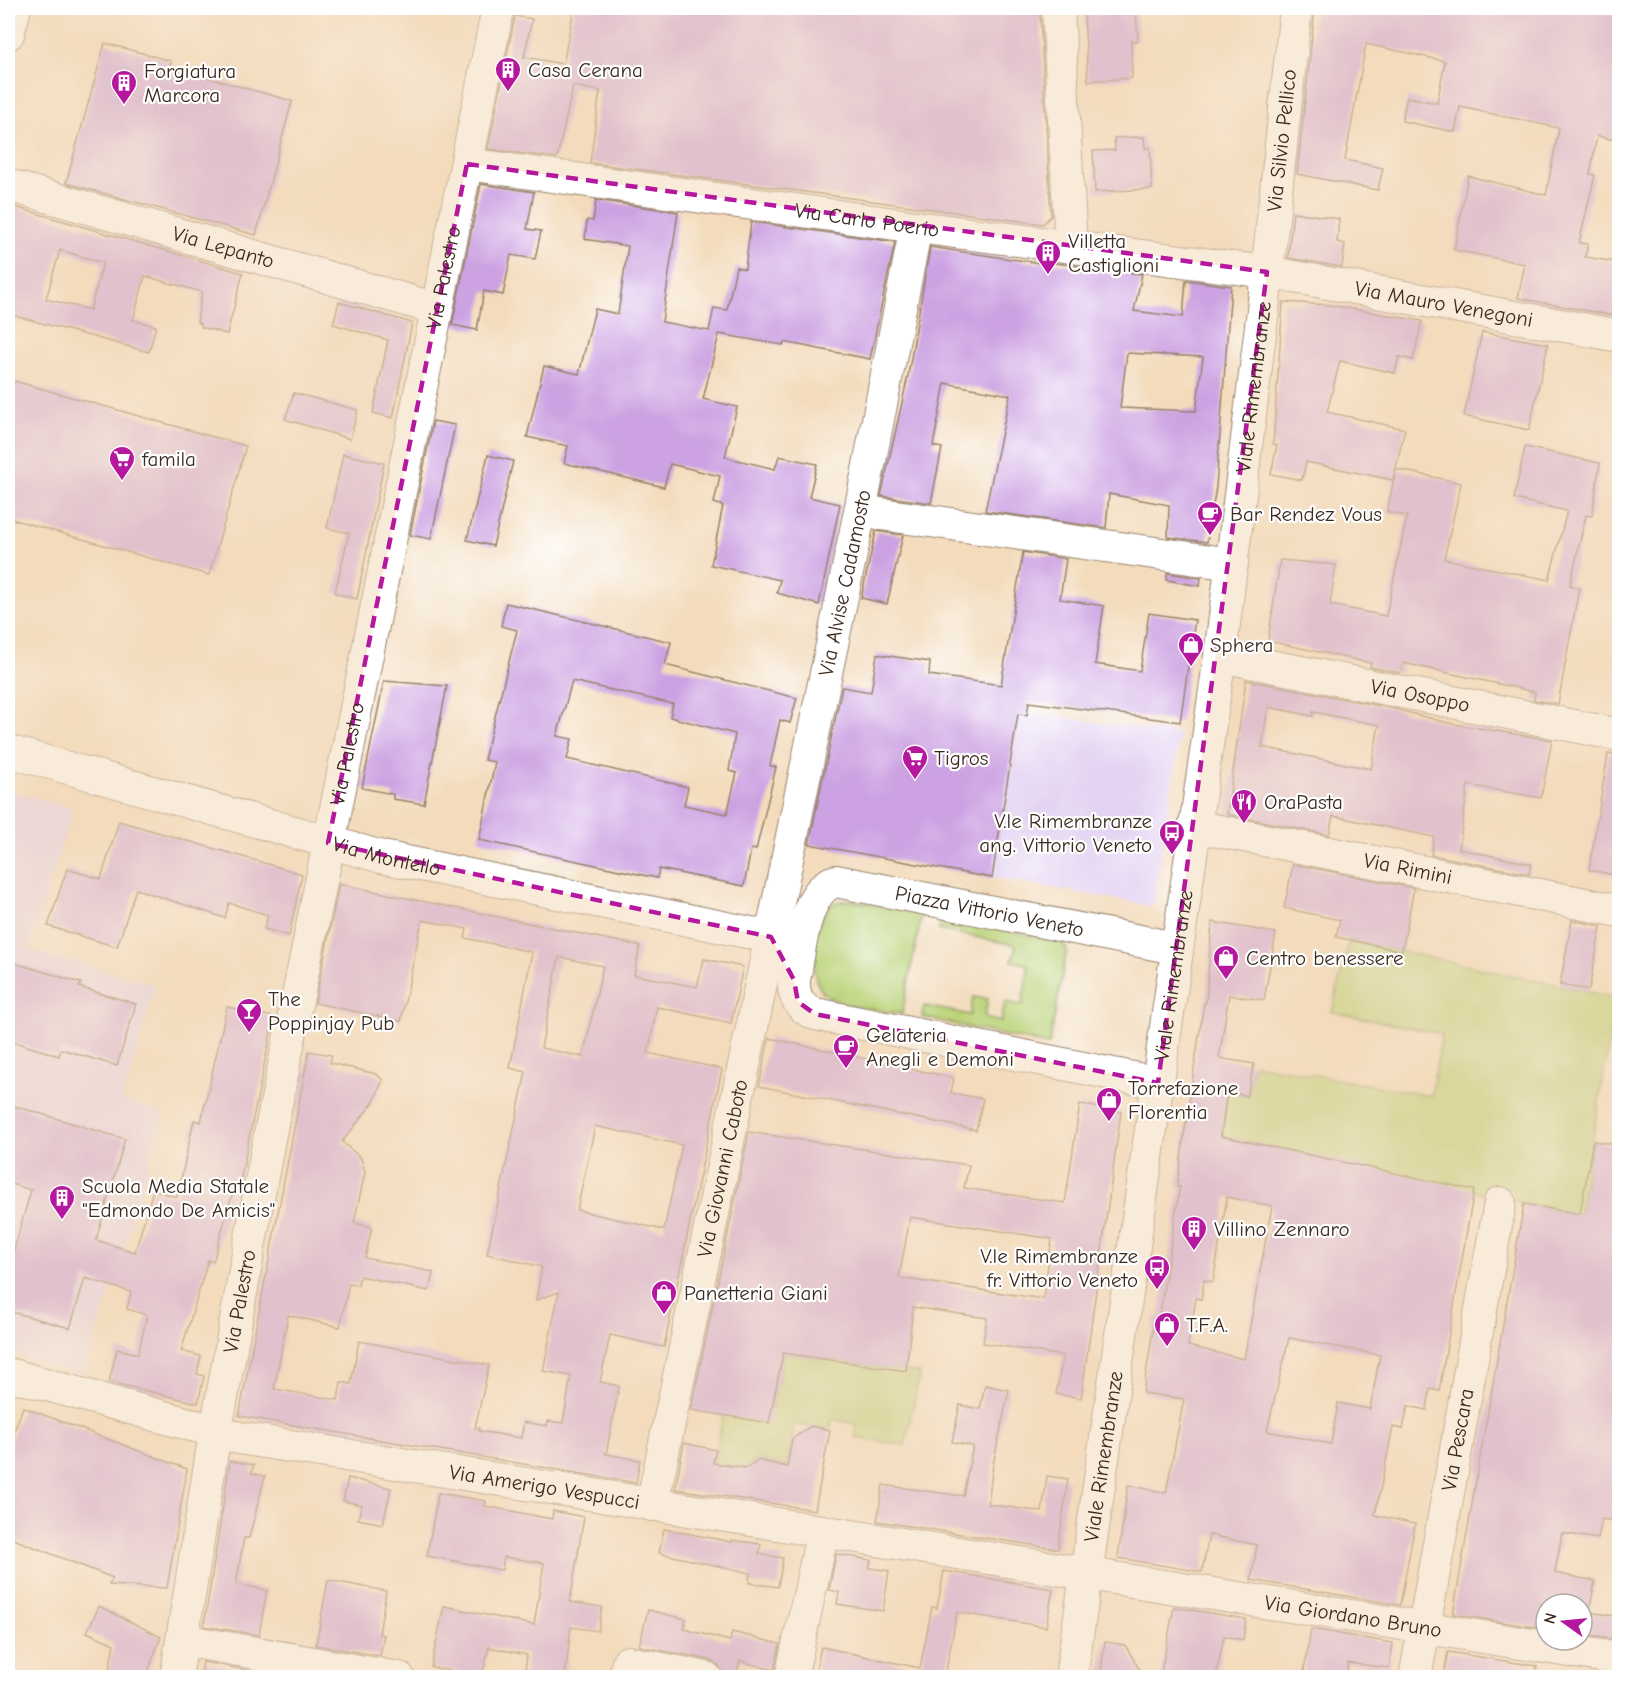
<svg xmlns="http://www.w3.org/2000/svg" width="1627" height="1685" viewBox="0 0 1627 1685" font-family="'Comic Neue',sans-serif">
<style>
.built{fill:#e4d3f2}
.green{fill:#bad276;stroke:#7a7e4a;stroke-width:1.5}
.building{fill:#cca2e2;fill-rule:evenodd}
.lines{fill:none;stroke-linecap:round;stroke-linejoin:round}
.minor-casing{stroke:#97826c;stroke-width:34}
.minor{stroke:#fff;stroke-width:32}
.marked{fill:none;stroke:#b5179e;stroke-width:4.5;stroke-dasharray:12 8;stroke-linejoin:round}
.labels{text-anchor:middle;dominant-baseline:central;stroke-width:4.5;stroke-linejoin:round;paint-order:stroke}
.poi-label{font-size:21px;fill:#3b2a1e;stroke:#fff;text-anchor:start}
.street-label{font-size:21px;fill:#3b2a1e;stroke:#fff}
</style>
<rect width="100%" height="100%" fill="#fff"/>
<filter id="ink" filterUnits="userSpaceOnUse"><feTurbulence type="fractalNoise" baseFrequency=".0167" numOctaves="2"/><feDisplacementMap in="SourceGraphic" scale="12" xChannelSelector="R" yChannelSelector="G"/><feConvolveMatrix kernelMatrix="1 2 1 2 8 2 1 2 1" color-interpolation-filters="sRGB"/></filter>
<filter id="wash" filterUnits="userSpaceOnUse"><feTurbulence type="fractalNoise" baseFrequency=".008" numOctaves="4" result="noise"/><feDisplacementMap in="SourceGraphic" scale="24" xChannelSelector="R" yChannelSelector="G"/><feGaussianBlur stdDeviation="1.35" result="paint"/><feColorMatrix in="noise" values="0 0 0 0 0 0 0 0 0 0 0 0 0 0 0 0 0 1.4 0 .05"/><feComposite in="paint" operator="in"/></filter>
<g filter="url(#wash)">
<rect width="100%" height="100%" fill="#f3dbbb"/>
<g class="built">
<polygon points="840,687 997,711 1027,715 1028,712 1180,734 1153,906 815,845 809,838"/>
<polygon points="8,790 73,808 29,950 156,985 122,1101 164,1113 113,1286 82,1375 8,1353"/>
</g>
<g class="green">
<path d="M849 900 922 913 902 1014C879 1010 844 1009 826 995 806 979 812 925 828 908 834 902 841 901 849 900Z"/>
<polygon points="941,917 1061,942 1067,949 1049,1045 922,1017 924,1006 970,1015 973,997 988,999 984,1018 1001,1022 1005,1002 1022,1005 1029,965 1012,961 1016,945 939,930"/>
<polygon points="1349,940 1617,998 1579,1215 1221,1136 1227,1092 1247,1096 1254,1064 1431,1096 1442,1034 1332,1012"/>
<polygon points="784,1353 920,1373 905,1445 855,1438 857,1424 832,1419 830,1430 794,1424 787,1467 758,1460 746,1468 713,1463 723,1415 769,1423"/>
</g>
<g id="blocks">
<g class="building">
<polygon points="574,8 1006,8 1040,14 1051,216 1043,224 590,163 600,91 573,86 557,158 488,149 515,16 532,19 524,57 563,64"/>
<polygon points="1315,8 1620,8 1620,141 1597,136 1590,174 1595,175 1579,243 1588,244 1585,257 1620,263 1620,317 1518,298 1525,264 1454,250 1468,176 1546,195 1559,128 1460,107 1455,132 1402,121 1407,97 1437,103 1445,61 1366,44 1345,160 1383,168 1378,190 1297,174"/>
<polygon points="1136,12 1138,41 1131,41 1132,78 1088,81 1084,15"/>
<polygon points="105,43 171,61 170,67 292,101 256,235 66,183"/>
<polygon points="1144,137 1145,148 1150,148 1152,189 1095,192 1093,151 1115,150 1114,138"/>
<polygon points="481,184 534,192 527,229 541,231 535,259 511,255 503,295 484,291 477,330 452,325"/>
<polygon points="596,200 678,212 662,322 709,331 714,308 727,310 736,267 745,269 751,222 895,242 870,359 784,342 783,345 719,334 703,399 737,407 725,457 775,469 779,456 817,464 809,497 840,504 819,605 777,593 780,580 711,565 723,506 714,503 720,476 670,464 664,487 564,463 568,446 527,437 544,366 579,374 595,309 618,314 628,246 585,239 587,220 593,221"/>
<path d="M8 205 243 273 227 334 201 327V324L197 322 202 292 145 276 133 320 156 326 149 352 8 314ZM60 250 103 263 90 310 46 299Z"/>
<polygon points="1293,212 1339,219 1337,242 1345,244 1342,267 1288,258"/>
<path d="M930 247 1039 263V261L1142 274 1134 311 1183 317 1186 280 1231 286 1216 487 1207 542 1168 537 1169 505 1109 494 1106 528 985 511 1010 395 945 383 933 446 942 448 931 503 881 496 908 376ZM1127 353 1203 357 1196 411 1120 408Z"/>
<polygon points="339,302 412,323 393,418 373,413 388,340 333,324"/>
<polygon points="1283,302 1330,305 1422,321 1413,360 1399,357 1395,373 1340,361 1327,412 1405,429 1393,480 1306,462 1302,480 1271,474 1277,445 1273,444"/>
<polygon points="1482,332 1548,344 1529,430 1464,416"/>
<polygon points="14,381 246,446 209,575 8,518 8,405"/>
<polygon points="294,393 358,410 350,439 285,419"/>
<polygon points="433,421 455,425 431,539 410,535"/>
<polygon points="1525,447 1600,463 1592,516 1586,515 1570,585 1579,588 1558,704 1534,700 1535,692 1403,663 1400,673 1370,667 1371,663 1268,641 1280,560 1336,565 1330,605 1386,616 1407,516 1387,512 1396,469 1461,483 1444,559 1549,580 1567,511 1514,499"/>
<polygon points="343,454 384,463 357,599 335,593 349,533 327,528"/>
<polygon points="488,455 513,461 493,546 467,540"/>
<polygon points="876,531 903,535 887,604 861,598"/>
<polygon points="1023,552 1066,559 1060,599 1104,606 1095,664 1140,671 1149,613 1195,620 1180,722 1029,702 1027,715 1018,714 992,878 809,844 842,687 871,692 877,654 930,662 929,675 1001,685"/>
<polygon points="1167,573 1201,578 1200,586 1167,580"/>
<path d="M506 603 671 642 665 665 797 698 790 723 780 720 770 766 776 767 756 850 751 849 744 886 659 869 657 878 479 840 495 762 484 760 517 630 501 626ZM572 681 673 704 670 717 735 734 729 771 737 773 727 814 684 805 688 787 567 759 572 739 557 736Z"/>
<path d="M1246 680 1391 708 1448 723 1552 740 1541 798 1468 785 1459 849 1531 864 1529 874 1431 855 1434 837 1333 816 1329 835 1227 814ZM1268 707 1313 716V712L1379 725 1371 769 1262 747Z"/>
<polygon points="384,681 447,686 424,804 393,799 393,794 362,788"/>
<polygon points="1608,754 1620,755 1620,876 1589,870"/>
<polygon points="119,821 302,874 289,936 264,929 268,915 229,903 225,918 136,889 117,947 48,926 67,869 101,879"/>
<polygon points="1293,864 1414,888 1402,951 1336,937 1340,920 1284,908"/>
<path d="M339 884 640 946 634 975 697 987 704 959 743 967 731 1023 657 1007 648 1053 722 1069 664 1347 610 1335 600 1382 619 1386 606 1454 640 1460 636 1483 239 1416 309 1051 332 1055 330 1063 376 1074 383 1080 373 1103 342 1142 361 1158 365 1172 354 1223 372 1227 365 1258 433 1272 429 1291 360 1276 358 1285 349 1283 340 1327 288 1315 274 1389 338 1400 341 1382 351 1384 359 1341 489 1365 475 1428H479V1431L521 1438 524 1422 547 1426 548 1421 563 1423 571 1376 543 1371 559 1292 536 1300 542 1267 487 1254 526 1072 510 1068 532 952 465 938 467 929 422 920 401 1021 315 1003ZM559 957 603 966 583 1057 541 1048ZM595 1126 682 1145 664 1230 577 1210Z"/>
<polygon points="1572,920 1601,926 1589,990 1560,985"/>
<path d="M1212 922 1276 933 1264 1000 1229 995 1219 1058 1254 1064 1247 1096 1227 1092 1221 1136 1474 1190 1439 1391 1430 1389 1427 1410 1408 1406 1403 1429 1393 1427 1375 1515 1415 1524 1400 1605 1251 1580 1257 1545 1209 1535 1202 1572 1118 1558 1128 1485 1166 1493 1184 1399 1143 1393 1155 1317 1159 1318 1180 1187H1177L1185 1129 1204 1003H1206ZM1227 1197 1272 1206 1244 1359 1188 1346 1196 1298 1201 1299 1204 1280 1213 1282ZM1289 1338 1380 1355 1370 1409 1338 1403 1331 1444 1267 1431Z"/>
<polygon points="8,961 81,983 79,987 136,1004 117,1066 61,1049 59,1056 8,1040"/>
<polygon points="227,1007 274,1017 239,1187 235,1185 213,1262 208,1260 181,1351 201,1356 197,1374 204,1376 198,1403 109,1382 117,1349 138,1354 147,1315 127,1309 131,1292 85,1278 70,1328 8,1311 8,1252 13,1253 31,1190 8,1183 8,1104 125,1139 96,1240 135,1252 153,1190 177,1197 194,1120 201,1122"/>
<polygon points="769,1038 954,1078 951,1093 983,1099 976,1130 759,1086"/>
<path d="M1080 1104 1121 1112 1081 1398 1056 1394 1063 1356 983 1343 987 1318 913 1307 906 1371 783 1353 769 1423 691 1410 749 1132 969 1165 964 1188 1065 1203ZM910 1217 1052 1239 1043 1299 899 1278Z"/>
<polygon points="1593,1141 1620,1145 1620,1488 1614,1521 1602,1519 1598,1539 1562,1533 1555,1573 1595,1581 1589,1612 1620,1617 1620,1640 1582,1635 1582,1604 1546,1604 1546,1629 1453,1614 1524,1204 1580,1214"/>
<polygon points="985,1385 1009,1390 993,1465 988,1504 1042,1512 1047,1476 1068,1479 1058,1549 877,1521 883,1485 963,1496 973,1446 952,1442 960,1405 980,1409"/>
<polygon points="23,1407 187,1469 167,1588 109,1585 113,1578 8,1537 8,1449"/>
<polygon points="811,1426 830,1430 815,1510 675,1489 684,1443 716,1450 713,1463 746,1468 758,1460 787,1467 792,1439"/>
<polygon points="230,1461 254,1465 251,1473 265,1476 249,1538 244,1538 236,1584 267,1590 259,1635 204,1626"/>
<polygon points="348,1478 391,1488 383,1524 358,1519 362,1505 343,1501"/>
<polygon points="438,1493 486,1501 485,1506 552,1519 553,1511 584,1517 570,1602 602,1607 598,1631 571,1627 565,1677 524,1677 527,1655 489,1647 482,1677 431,1667 444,1606 534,1625 544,1563 504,1557 502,1570 427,1556"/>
<polygon points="664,1529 732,1542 732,1540 761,1544 759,1554 783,1558 778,1587 749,1583 750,1573 659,1553"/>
<polygon points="836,1554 871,1560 869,1568 889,1571 883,1611 837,1604 839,1592 829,1590"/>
<polygon points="944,1571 1053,1589 1046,1627 957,1612 945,1677 829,1677 815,1675 821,1647 920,1668 932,1607 937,1608"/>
<polygon points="328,1580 386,1591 379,1634 384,1635 380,1656 316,1645"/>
<polygon points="99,1606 161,1637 146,1677 108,1677 114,1644 87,1632"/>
<polygon points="1174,1607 1246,1619 1243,1640 1224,1636 1216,1677 1160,1677"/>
<polygon points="648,1610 686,1619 684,1629 730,1641 732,1632 780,1644 774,1670 740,1661 736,1676 723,1673 718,1665 710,1660 639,1646"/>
<polygon points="1311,1629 1393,1643 1389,1668 1348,1663 1346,1677 1303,1677"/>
<polygon points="1105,1642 1125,1645 1144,1677 1100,1677"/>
<polygon points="1448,1652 1537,1666 1536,1677 1443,1677"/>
<polygon points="203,1662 253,1671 252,1677 201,1677"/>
</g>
</g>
</g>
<g filter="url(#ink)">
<use href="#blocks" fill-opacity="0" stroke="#97826c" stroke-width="1.5"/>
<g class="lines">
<defs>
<g id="minor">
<polyline points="1058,8 1071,247"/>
<polyline points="8,34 15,8"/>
<path id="s1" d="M467 164 916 227 1267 272 1620 336"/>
<path id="s2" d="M8 185 437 309"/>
<polyline points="860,511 1232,564"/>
<path id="s3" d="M1220 656 1620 735"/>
<path id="s4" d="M8 751 382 857 771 937"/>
<path id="s5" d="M1194 826 1620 911"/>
<path id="s6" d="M1158 1083 815 1014C800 1008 793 997 794 980 800 951 804 889 836 881L1175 948"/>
<path id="s7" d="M8 1374 239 1438 1620 1659"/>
<path id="s8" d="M652 1505 860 511 916 227"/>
<polyline points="182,1640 399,1678"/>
<path id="s9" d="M176 1678 212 1452 268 1144 498 8"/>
<polyline points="625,1678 628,1662 706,1678"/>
<polyline points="791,1678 823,1531"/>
<path id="s10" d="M1071 1678 1220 656 1263 310 1296 8"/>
<path id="s11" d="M1415 1678 1500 1203"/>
</g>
</defs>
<use href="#minor" class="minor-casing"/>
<use href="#minor" class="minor"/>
</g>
</g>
<path d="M0 0H1627V1685H0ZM467 164 1267 272 1158 1083 815 1014 798 1002 794 980 771 937 328 843Z" fill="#f3dbbb" fill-opacity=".55" fill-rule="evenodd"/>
<path class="marked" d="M467 164 1267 272 1158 1083 815 1014 798 1002 794 980 771 937 328 843Z"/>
<defs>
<symbol id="building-pin" viewBox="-11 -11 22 30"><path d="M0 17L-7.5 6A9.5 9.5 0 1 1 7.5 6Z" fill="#b5179e" stroke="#fff"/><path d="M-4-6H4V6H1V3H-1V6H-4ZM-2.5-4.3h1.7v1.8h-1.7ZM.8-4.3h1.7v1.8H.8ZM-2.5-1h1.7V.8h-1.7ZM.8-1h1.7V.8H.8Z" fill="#fff"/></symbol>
<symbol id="supermarket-pin" viewBox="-11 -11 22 30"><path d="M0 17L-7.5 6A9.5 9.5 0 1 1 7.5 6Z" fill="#b5179e" stroke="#fff"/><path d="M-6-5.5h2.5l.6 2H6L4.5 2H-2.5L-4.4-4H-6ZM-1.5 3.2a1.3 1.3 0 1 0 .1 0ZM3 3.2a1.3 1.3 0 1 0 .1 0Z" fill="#fff"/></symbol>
<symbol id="cafe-pin" viewBox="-11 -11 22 30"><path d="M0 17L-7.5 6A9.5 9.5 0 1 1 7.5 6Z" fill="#b5179e" stroke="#fff"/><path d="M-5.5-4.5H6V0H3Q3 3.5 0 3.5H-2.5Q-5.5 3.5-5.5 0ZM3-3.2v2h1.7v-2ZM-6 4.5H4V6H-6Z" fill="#fff"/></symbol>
<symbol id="shop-pin" viewBox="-11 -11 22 30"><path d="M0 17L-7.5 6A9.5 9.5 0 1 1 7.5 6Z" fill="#b5179e" stroke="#fff"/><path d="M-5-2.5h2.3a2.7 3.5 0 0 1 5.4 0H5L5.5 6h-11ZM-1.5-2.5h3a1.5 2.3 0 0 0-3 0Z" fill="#fff"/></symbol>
<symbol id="restaurant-pin" viewBox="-11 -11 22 30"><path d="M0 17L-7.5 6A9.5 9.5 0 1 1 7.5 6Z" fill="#b5179e" stroke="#fff"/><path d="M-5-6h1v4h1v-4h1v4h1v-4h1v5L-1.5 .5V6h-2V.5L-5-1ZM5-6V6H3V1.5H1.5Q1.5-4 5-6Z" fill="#fff"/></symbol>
<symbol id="bus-pin" viewBox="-11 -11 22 30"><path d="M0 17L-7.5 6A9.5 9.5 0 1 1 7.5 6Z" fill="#b5179e" stroke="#fff"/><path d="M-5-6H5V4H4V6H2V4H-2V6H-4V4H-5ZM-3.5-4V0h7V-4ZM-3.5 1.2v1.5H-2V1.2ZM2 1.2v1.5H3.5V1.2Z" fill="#fff"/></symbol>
<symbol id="bar-pin" viewBox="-11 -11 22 30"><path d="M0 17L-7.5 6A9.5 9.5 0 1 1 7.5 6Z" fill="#b5179e" stroke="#fff"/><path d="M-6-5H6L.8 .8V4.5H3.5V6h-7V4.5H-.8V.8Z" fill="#fff"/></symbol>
</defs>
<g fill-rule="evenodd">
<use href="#building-pin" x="493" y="55" width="30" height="40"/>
<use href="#building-pin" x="109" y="68" width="30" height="40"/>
<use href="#building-pin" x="1033" y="238" width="30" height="40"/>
<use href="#supermarket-pin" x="107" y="444" width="30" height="40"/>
<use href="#cafe-pin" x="1195" y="499" width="30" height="40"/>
<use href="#shop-pin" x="1176" y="630" width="30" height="40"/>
<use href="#supermarket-pin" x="900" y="743" width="30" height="40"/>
<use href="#restaurant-pin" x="1229" y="787" width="30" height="40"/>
<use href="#bus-pin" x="1157" y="818" width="30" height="40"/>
<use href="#shop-pin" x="1211" y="943" width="30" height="40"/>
<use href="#bar-pin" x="234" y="996" width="30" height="40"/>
<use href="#cafe-pin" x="831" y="1032" width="30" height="40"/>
<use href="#shop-pin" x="1094" y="1085" width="30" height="40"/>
<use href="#building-pin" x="47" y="1183" width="30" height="40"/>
<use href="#building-pin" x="1179" y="1214" width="30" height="40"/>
<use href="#bus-pin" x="1142" y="1253" width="30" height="40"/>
<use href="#shop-pin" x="649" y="1278" width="30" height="40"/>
<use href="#shop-pin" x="1152" y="1310" width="30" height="40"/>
</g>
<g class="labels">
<g class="poi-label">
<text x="528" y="70">Casa Cerana</text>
<text x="144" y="71">Forgiatura<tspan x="144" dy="24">Marcora</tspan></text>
<text x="1068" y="241">Villetta<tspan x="1068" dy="24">Castiglioni</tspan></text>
<text x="142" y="459">famila</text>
<text x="1230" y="514">Bar Rendez Vous</text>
<text x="1210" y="645">Sphera</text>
<text x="934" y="758">Tigros</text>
<text x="1264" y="802">OraPasta</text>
<text x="1152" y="821" text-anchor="end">V.le Rimembranze<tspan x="1152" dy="24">ang. Vittorio Veneto</tspan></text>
<text x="1246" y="958">Centro benessere</text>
<text x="268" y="999">The<tspan x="268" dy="24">Poppinjay Pub</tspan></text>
<text x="866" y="1035">Gelateria<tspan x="866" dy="24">Anegli e Demoni</tspan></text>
<text x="1128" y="1088">Torrefazione<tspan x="1128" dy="24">Florentia</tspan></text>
<text x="82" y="1186">Scuola Media Statale<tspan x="82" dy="24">"Edmondo De Amicis"</tspan></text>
<text x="1214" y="1229">Villino Zennaro</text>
<text x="1138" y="1256" text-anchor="end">V.le Rimembranze<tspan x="1138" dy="24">fr. Vittorio Veneto</tspan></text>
<text x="684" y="1293">Panetteria Giani</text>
<text x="1186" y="1325">T.F.A.</text>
</g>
<g class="street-label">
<text stroke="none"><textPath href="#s10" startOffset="1552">Via Silvio Pellico</textPath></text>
<text stroke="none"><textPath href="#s1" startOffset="404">Via Carlo Poerio</textPath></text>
<text stroke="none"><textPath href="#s2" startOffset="224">Via Lepanto</textPath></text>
<text stroke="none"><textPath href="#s9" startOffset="1426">Via Palestro</textPath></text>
<text stroke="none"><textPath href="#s1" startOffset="987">Via Mauro Venegoni</textPath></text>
<text stroke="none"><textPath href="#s10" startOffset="1304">Viale Rimembranze</textPath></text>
<text stroke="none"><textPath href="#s8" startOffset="942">Via Alvise Cadamosto</textPath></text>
<text stroke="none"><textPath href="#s3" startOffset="204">Via Osoppo</textPath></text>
<text stroke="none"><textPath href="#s9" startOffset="940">Via Palestro</textPath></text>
<text stroke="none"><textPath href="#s4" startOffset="393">Via Montello</textPath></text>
<text stroke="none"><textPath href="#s5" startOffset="218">Via Rimini</textPath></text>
<text stroke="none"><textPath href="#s6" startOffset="662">Piazza Vittorio Veneto</textPath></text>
<text stroke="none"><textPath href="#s10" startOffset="710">Viale Rimembranze</textPath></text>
<text stroke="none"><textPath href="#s8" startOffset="344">Via Giovanni Caboto</textPath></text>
<text stroke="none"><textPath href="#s9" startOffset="382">Via Palestro</textPath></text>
<text stroke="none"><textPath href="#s11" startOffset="242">Via Pescara</textPath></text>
<text stroke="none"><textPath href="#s10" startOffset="224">Viale Rimembranze</textPath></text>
<text stroke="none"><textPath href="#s7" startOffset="549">Via Amerigo Vespucci</textPath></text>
<text stroke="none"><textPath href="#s7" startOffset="1368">Via Giordano Bruno</textPath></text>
</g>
</g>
<rect width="1627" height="1685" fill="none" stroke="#fff" stroke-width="30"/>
<g transform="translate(1564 1622) rotate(285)"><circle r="28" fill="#ffffff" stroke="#b1aaa5" stroke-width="1.5"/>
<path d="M0-4.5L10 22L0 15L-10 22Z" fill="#b5179e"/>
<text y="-9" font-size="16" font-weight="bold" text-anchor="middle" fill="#3b2a1e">N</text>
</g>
</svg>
